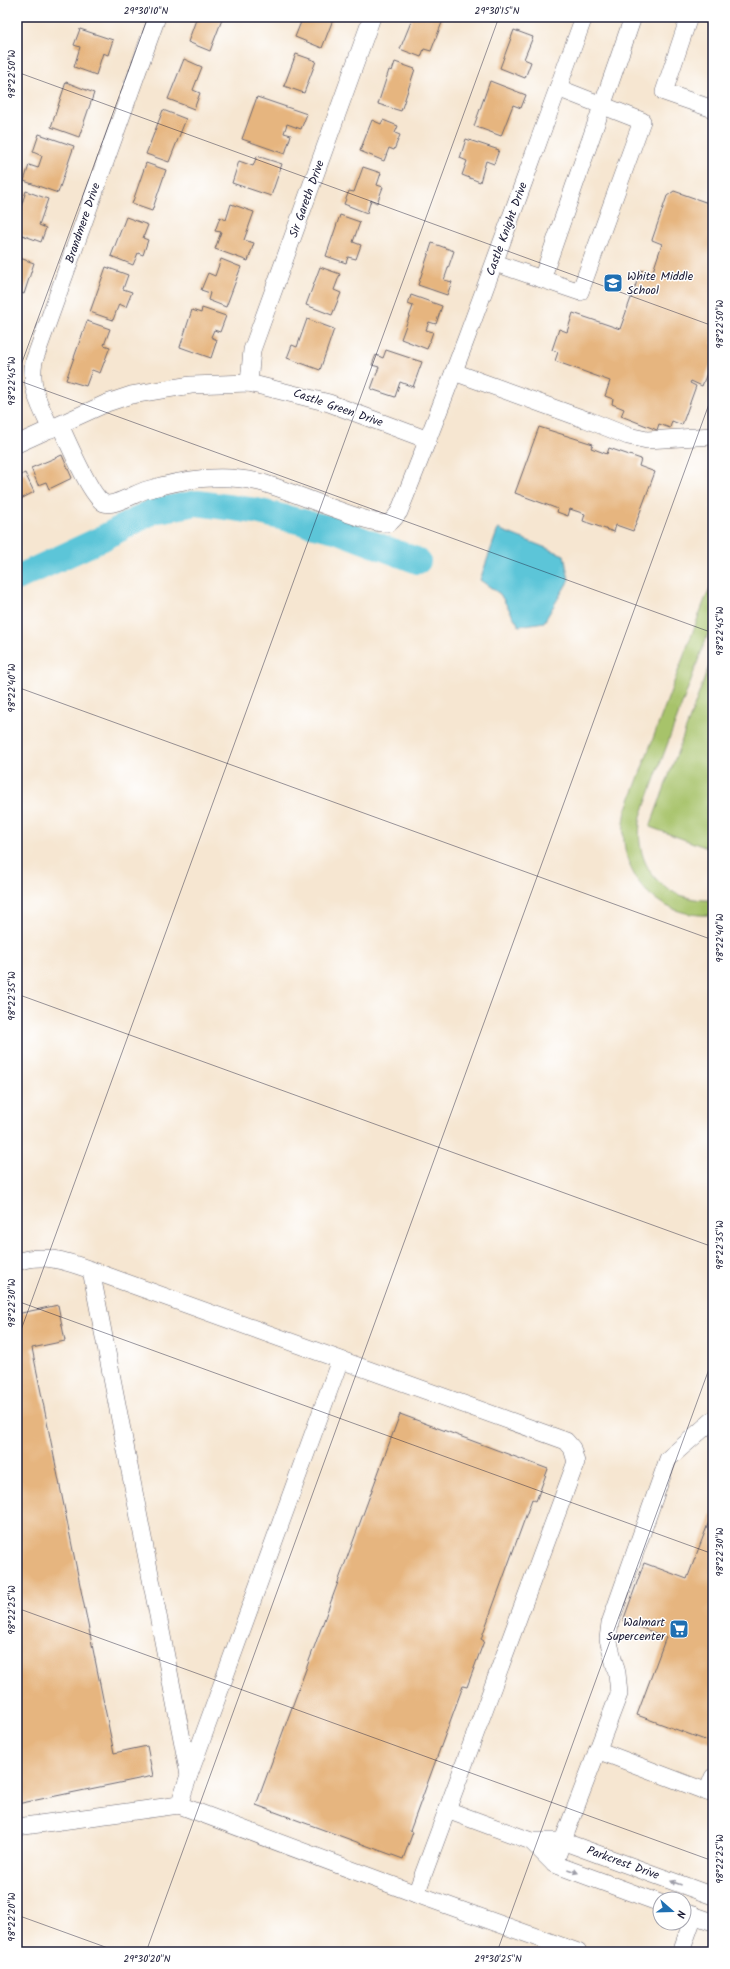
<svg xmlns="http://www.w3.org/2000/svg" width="730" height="1969" viewBox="0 0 730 1969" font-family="Kalam,sans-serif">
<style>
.green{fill:#a7c36a;stroke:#647252}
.water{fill:#5cc5d8;stroke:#3f748a}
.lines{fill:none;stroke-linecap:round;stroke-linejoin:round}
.river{stroke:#5cc5d8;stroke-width:26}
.building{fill:#e6b57f}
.minor-casing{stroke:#6c6770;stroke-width:18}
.minor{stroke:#fff;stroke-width:17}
.oneway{fill:#9c9ca7}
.ticks{fill:none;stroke:#22223b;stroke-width:1;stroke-opacity:0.45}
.labels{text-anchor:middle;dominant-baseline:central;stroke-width:3;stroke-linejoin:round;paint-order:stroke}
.street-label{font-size:12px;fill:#22223b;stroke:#fff}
.poi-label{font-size:12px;fill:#22223b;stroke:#fff;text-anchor:start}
.neatline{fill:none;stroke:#22223b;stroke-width:1.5}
.ticks-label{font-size:10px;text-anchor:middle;fill:#22223b}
</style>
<rect width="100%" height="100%" fill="#fff"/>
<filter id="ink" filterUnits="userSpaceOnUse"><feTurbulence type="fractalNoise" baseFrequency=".025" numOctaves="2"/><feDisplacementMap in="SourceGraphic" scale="8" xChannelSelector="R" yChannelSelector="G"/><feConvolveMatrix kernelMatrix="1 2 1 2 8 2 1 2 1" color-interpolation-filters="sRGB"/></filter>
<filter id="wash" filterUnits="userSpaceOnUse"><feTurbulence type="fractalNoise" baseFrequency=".012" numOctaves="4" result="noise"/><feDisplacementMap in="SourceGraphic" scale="16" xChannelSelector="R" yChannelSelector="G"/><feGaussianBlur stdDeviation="0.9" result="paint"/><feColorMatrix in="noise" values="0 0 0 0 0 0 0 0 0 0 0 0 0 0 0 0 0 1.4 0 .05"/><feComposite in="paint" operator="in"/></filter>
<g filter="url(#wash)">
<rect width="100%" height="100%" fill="#f6e6d1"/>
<g class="green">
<path d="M713 584V620L641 816C632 865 662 902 713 900V915C653 919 613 869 626 811L705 599Z"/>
<polygon points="713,655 713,850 650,827"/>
</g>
<polygon class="water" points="498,529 564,555 569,580 544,622 519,626 500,594 480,580"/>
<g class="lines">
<polyline class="river" points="17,578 101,539 153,511 197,503 256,511 336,530 418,561"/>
</g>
<g id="blocks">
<g class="building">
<polygon points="197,17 223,17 210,51 188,42"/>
<polygon points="303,17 310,19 311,17 334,17 322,48 295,37"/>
<polygon points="413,17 436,17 443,20 431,51 424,49 421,57 400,49"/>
<polygon points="80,29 113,40 108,55 103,53 96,75 74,67 80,47 74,45"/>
<polygon points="514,30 533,37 524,59 531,62 525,78 500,68"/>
<polygon points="296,54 316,61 304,93 284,86"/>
<polygon points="184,59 202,67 193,90 200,93 194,109 168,99"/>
<polygon points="395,62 415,69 401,111 378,104 389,70 392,71"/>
<polygon points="490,81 526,95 521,108 513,105 501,136 474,126"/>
<polygon points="66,82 94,93 79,137 51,127"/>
<polygon points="257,97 307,114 301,129 287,124 284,133 291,135 285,154 242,139"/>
<polygon points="163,110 186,119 169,162 146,154"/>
<polygon points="372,120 381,124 383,120 398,126 395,133 400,135 394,150 389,148 384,161 360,151"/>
<polygon points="39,134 74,146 58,193 24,181 29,165 38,168 42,156 33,152"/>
<polygon points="466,139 499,150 494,164 486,161 480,182 462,175 467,161 460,158"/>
<polygon points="257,156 282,164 271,196 232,183 239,161 253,166"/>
<polygon points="146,163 166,170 152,211 132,204"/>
<polygon points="363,167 381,173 377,185 383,187 377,203 371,200 367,213 344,204 349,191 354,192"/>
<polygon points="26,191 48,199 39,225 46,228 41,242 17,233 17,219"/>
<polygon points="674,191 711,204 713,198 713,341 711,343 713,344 713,358 702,386 691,381 690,383 696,386 682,425 672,421 670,428 659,424 657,430 621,416 624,409 612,404 613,399 605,396 610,381 555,361 558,352 552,350 559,329 567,332 573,313 620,329 641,270 652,274 662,244 652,240 667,196"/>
<polygon points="231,204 254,212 244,240 254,243 248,261 215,249 221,232 215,231 220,217 226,220"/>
<polygon points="340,215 360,222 353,242 361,245 356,259 348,257 346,263 326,256"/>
<polygon points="126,217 148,225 143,238 148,240 143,255 138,253 133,265 111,256"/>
<polygon points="432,243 454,251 444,280 452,282 447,295 418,285"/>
<polygon points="17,257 34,263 24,294 17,291"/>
<polygon points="221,259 241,267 226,307 208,300 210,293 201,290 208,273 215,276"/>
<polygon points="106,267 128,275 123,289 132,292 126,307 119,304 113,320 90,312"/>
<polygon points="320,267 340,274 334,290 341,293 332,315 306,305"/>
<polygon points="411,295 442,306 436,324 429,322 426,330 433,332 427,349 401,339 413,306 408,304"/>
<polygon points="202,308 226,316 220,332 214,330 211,337 217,340 211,358 180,347 192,310 201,313"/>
<polygon points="307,319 334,329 320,370 287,358 292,345 297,347"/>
<polygon points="87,321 110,329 104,345 110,347 100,373 92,370 86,386 66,380"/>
<polygon points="386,350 422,362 413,387 400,382 395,397 371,389 379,367 372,365 376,355 383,358"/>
<polygon points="539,427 593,444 591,448 607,454 609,448 641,459 639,466 655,472 633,531 616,525 614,532 583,521 585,514 570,509 568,516 557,512 558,509 515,493"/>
<polygon points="62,455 72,478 49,489 46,482 38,485 31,468"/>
<polygon points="25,473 34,492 17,501 17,477"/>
<polygon points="58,1305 65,1341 32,1348 114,1753 147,1746 153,1776 17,1804 17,1314"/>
<polygon points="400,1414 548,1469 536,1501 532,1499 481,1639 484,1641 467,1687 463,1686 410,1831 413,1832 403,1859 256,1805"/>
<polygon points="713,1511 713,1743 637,1715 666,1637 623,1621 644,1563 687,1579"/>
</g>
</g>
</g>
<g filter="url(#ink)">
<use href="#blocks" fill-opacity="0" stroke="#6c6770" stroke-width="1"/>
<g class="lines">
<defs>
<g id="minor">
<polyline points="689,17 664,92 713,109"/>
<polyline points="495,263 580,292 642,121 558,88"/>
<polyline points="542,279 633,17"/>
<polyline points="454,372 584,419"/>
<polyline points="249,383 252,350 372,17"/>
<polyline points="588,420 628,436 647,440 713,436"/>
<path d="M60 425C67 440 91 497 104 503 113 507 136 493 146 490 184 479 221 473 259 482 283 487 374 528 389 523 393 521 396 516 399 512 465 349 523 182 584 17"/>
<path d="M51 429C40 406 29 387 34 361L157 17"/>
<polyline points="17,444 107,403 131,395 191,385 249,383 329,403 428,440"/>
<path d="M17 1262C43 1253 66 1261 91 1270L566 1441 572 1448 576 1462 416 1894 179 1805 17 1827"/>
<polyline points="91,1270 189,1775 179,1805"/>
<polyline points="597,1750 713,1794"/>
<polyline points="189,1775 340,1360"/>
<polyline points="707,1792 713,1777"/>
<polyline points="447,1810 531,1841 562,1841 713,1896"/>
<polyline points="531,1841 554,1864 660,1903"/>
<polyline points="554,1864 619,1694 617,1673 608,1639 610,1623 668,1459 713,1420"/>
<polyline points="416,1894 578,1952"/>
<polyline points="684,1912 713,1922"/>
<polyline points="681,1952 694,1915"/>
</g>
</defs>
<use href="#minor" class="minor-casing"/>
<use href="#minor" class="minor"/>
</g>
<defs><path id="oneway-solid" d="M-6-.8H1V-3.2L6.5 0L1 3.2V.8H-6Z"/></defs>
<g class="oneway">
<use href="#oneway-solid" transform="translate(573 1871) rotate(20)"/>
<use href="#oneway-solid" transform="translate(676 1883) rotate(-160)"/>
</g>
</g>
<path class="ticks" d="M708 17 713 19M17 72 713 326M17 376 148 17M17 380 713 633M17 687 713 940M17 994 713 1247M17 1301 713 1554M17 1341 499 17M17 1608 713 1861M17 1915 119 1952M146 1952 713 393M497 1952 713 1358"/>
<defs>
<symbol id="school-square" viewBox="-11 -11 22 22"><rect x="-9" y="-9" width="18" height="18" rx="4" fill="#1f6fb2" stroke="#fff"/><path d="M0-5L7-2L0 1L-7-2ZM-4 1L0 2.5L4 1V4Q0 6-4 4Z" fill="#fff"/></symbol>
<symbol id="supermarket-square" viewBox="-11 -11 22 22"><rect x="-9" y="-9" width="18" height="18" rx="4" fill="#1f6fb2" stroke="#fff"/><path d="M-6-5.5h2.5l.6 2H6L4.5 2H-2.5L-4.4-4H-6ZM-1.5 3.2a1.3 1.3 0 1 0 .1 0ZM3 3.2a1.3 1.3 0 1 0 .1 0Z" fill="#fff"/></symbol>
</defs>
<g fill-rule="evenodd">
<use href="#school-square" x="602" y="272" width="22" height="22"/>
<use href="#supermarket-square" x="668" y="1618" width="22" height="22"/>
</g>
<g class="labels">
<g class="street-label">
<text transform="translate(307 199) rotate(-70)">Sir Gareth Drive</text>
<text transform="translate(83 223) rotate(-71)">Brandmere Drive</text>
<text transform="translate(507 229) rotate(-70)">Castle Knight Drive</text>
<text transform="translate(338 408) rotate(19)">Castle Green Drive</text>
<text transform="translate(623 1863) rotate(20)">Parkcrest Drive</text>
</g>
<g class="poi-label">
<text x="627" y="276">White Middle<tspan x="627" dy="14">School</tspan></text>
<text x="665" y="1622" text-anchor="end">Walmart<tspan x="665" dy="14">Supercenter</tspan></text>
</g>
</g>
<rect width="730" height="1969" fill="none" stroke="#fff" stroke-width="44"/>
<g transform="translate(672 1911) rotate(110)"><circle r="19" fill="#ffffff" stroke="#a7a7b1"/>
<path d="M0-3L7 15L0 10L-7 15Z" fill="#1f6fb2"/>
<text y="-6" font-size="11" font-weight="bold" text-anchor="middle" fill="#22223b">N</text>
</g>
<rect x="22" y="22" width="686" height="1925" class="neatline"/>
<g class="ticks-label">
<text x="146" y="14">29°30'10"N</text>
<text x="497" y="14">29°30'15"N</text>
<text transform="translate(11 74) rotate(-90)" y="4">98°22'50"W</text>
<text transform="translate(719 324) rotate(-90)" y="4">98°22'50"W</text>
<text transform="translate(11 381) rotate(-90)" y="4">98°22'45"W</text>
<text transform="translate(719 631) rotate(-90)" y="4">98°22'45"W</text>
<text transform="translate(11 688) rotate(-90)" y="4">98°22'40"W</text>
<text transform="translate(719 938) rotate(-90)" y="4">98°22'40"W</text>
<text transform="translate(11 996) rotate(-90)" y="4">98°22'35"W</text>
<text transform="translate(719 1245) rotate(-90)" y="4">98°22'35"W</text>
<text transform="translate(11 1303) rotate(-90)" y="4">98°22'30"W</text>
<text transform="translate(719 1552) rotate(-90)" y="4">98°22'30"W</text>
<text transform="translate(11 1610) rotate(-90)" y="4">98°22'25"W</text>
<text transform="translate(719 1859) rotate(-90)" y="4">98°22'25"W</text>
<text transform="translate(11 1917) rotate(-90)" y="4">98°22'20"W</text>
<text x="147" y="1962">29°30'20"N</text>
<text x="498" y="1962">29°30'25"N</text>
</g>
</svg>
